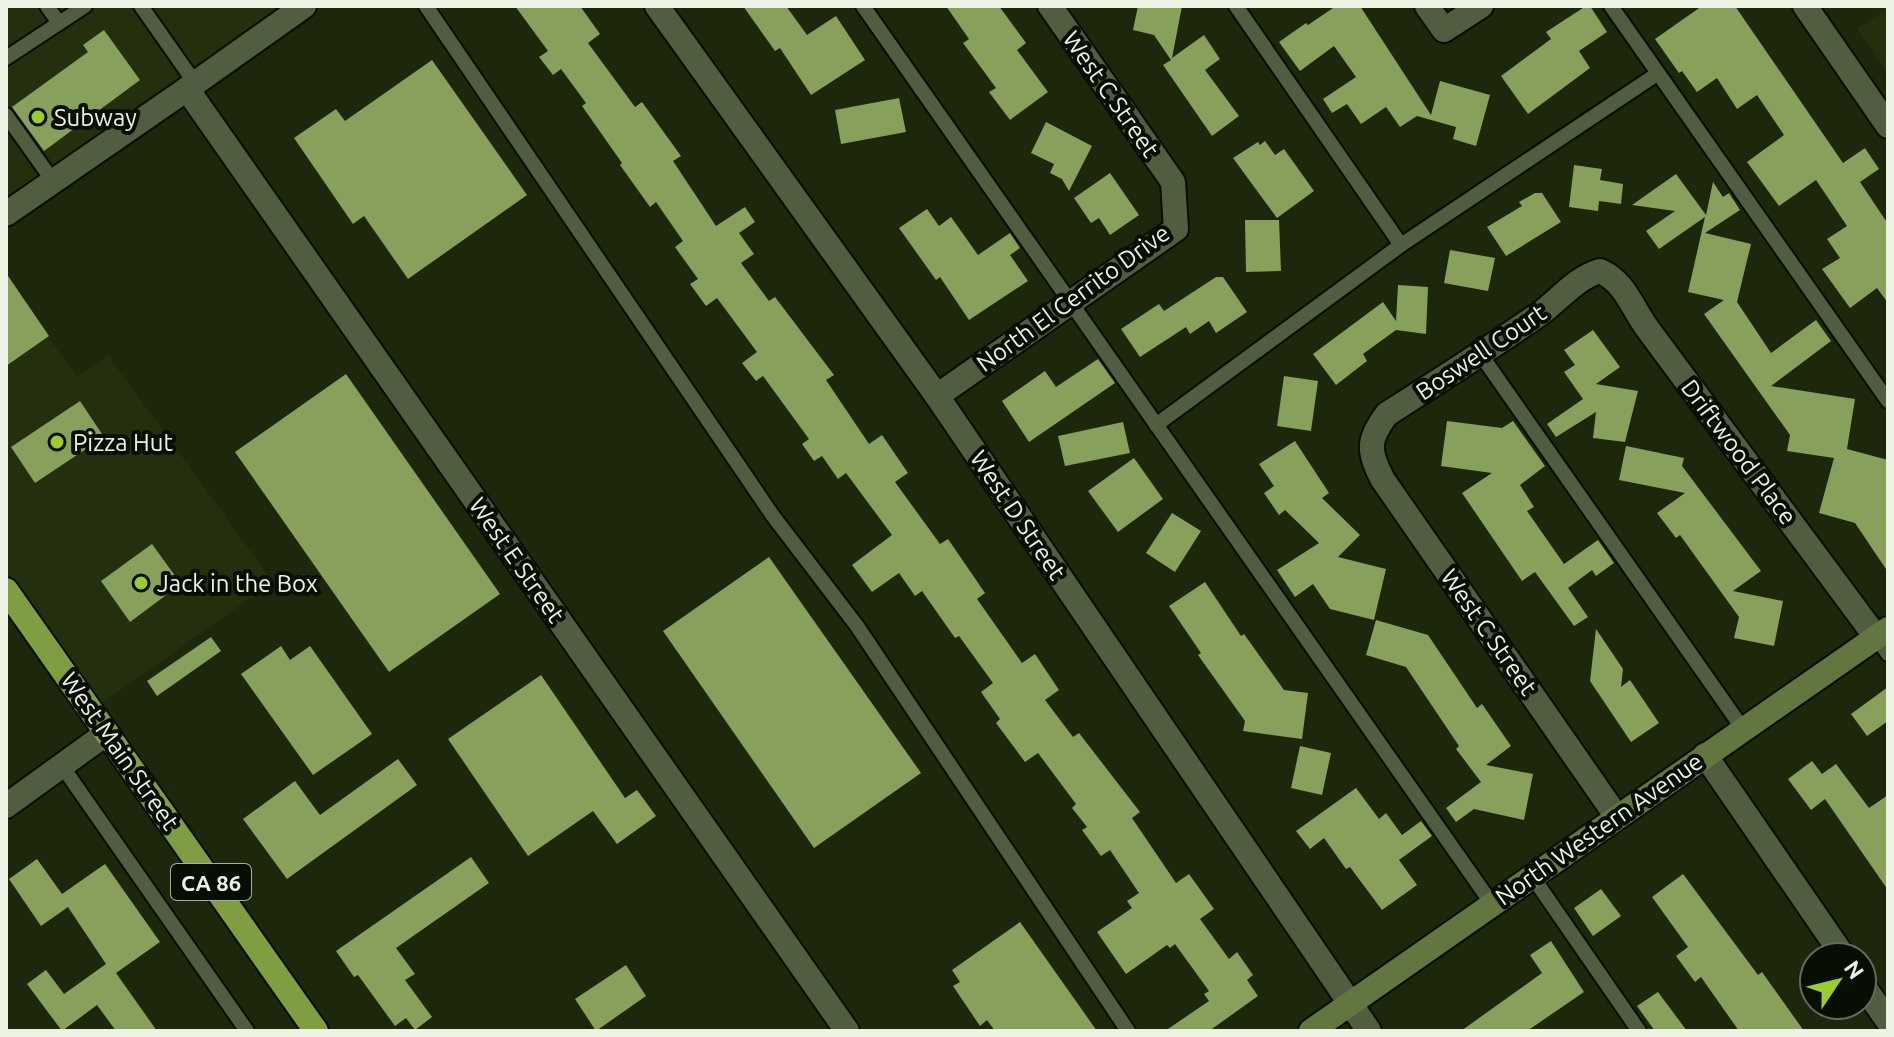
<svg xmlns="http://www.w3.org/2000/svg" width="1894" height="1037" viewBox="0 0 1894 1037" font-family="Ubuntu,sans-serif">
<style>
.built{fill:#24300d}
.building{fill:#87a15d}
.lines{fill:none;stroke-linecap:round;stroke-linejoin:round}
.service-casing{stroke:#070f00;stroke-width:18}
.minor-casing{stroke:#070f00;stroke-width:28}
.tertiary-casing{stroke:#070f00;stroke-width:28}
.secondary-casing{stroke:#070f00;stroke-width:28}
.trunk-casing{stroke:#070f00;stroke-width:28}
.service{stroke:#515d40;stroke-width:14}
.minor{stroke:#515d40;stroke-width:24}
.tertiary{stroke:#515d40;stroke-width:24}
.secondary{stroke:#627640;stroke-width:24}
.trunk{stroke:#7e9e41;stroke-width:24}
.poi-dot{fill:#9bcb33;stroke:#090e04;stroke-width:3}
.labels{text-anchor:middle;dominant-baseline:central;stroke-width:8;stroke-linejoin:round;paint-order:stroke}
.shield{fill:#090e04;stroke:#a8ae9f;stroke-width:2}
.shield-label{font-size:22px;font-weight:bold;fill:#ecf3e2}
.street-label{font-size:24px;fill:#ecf3e2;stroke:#090e04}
.poi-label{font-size:24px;fill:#ecf3e2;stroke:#090e04;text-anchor:start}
</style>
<rect width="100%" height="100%" fill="#1d270b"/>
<g class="built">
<polygon points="6,6 303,6 6,213"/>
<polygon points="1888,8 1888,74 1857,29"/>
<polygon points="6,282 78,377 108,355 273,582 91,711 6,591"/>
</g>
<g class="building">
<polygon points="515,6 580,6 600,34 588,43 635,107 642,102 681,156 673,161 716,226 745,207 755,222 739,233 754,254 741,263 769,301 775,297 834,375 826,380 869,444 882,435 908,473 895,482 940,544 948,539 985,593 977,599 1022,663 1035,654 1059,690 1045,700 1073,737 1079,733 1140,812 1132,818 1176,883 1189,874 1214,909 1200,919 1229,959 1237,952 1253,975 1247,980 1258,996 1209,1031 1165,1031 1209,1001 1204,994 1209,991 1175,944 1170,948 1167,945 1126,974 1097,932 1132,908 1127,901 1139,893 1110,850 1101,856 1082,830 1087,827 1072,808 1076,804 1038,753 1025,762 996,723 1000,719 981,692 993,683 959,636 955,638 922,591 915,596 899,573 872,592 852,565 892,535 846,473 838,479 822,456 814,461 802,444 809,439 763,376 756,381 742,363 757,352 717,298 706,306 690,284 698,279 675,247 683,241 656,202 650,207 620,165 622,163 582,106 586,103 561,69 553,75 539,57 548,51"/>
<polygon points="743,6 786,6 807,35 836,16 865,60 811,95 780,48 775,51"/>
<polygon points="946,6 999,6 1026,43 1017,50 1048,92 1010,120 989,92 996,88 963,43 969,39"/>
<polygon points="1138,6 1182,6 1172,58 1204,35 1220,59 1205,70 1239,116 1212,136 1163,65 1171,60 1154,35 1133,30"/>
<polygon points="1336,6 1360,6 1431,115 1440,81 1490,95 1476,146 1453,139 1456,127 1417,116 1400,127 1386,107 1361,124 1347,104 1332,113 1323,99 1356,77 1334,46 1300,71 1279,42 1306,23 1308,25"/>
<polygon points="1586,6 1590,6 1607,32 1579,51 1590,68 1528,114 1501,76 1551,39 1546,32"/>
<polygon points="1702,6 1735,6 1843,163 1865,148 1879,169 1860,182 1888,224 1888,303 1877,288 1850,308 1822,269 1840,258 1827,239 1847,226 1816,180 1779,206 1747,162 1784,135 1757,95 1737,109 1717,78 1697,92 1682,71 1679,73 1655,39"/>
<polygon points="104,30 140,80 44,151 12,107 88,52 83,45"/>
<polygon points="432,60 527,195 408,279 364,216 353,224 294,138 336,109 345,121"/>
<polygon points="899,98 906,132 841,144 835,110"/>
<polygon points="1046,122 1092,146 1069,191 1062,179 1050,173 1054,164 1031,153"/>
<polygon points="1265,141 1275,155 1284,149 1314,191 1277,218 1233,158 1258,142 1260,145"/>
<polygon points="1574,165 1602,169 1600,180 1623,184 1621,204 1599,201 1598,211 1569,207"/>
<polygon points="1110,173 1139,215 1110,235 1099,218 1091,223 1074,198"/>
<polygon points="1676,174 1706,215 1713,182 1723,197 1729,193 1740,210 1705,233 1751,244 1737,302 1771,353 1816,320 1831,341 1771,386 1855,399 1847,449 1888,460 1888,572 1855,523 1819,513 1834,458 1787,451 1790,435 1704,314 1724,300 1688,292 1705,217 1659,249 1646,231 1675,211 1632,205"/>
<polygon points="1535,193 1542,193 1561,222 1506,256 1487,227 1522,206 1519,202"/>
<polygon points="927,209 939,226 951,217 978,255 1010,233 1020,248 1010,255 1028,281 969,320 940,277 936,280 899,228"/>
<polygon points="1245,220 1279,220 1281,271 1246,272"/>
<polygon points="1450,250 1495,258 1488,291 1444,283"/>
<polygon points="6,273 49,336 6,366"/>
<polygon points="1216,277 1223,277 1247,312 1216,333 1209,321 1190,334 1186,327 1140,357 1121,329 1159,304 1164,311"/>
<polygon points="1398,285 1428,287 1426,334 1396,330 1363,354 1367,361 1336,385 1313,354 1383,302 1396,321"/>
<polygon points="1593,330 1620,367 1596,384 1638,391 1625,442 1593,438 1596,412 1556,437 1547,424 1583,399 1564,372 1575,365 1564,350"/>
<polygon points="1098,359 1115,383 1029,442 1002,401 1045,371 1056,387"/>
<polygon points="346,374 500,594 389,672 235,452"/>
<polygon points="1284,376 1318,381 1311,431 1277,426"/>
<polygon points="80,401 104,437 35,483 11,447"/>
<polygon points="1447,421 1502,428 1513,421 1545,466 1520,485 1534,507 1527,511 1564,564 1598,540 1614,563 1596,576 1592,570 1568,588 1588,617 1574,626 1535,572 1522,581 1462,493 1492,473 1441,466"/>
<polygon points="1123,422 1130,453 1065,466 1058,436"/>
<polygon points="1295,441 1329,493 1322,498 1360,535 1338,557 1386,569 1374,620 1330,609 1313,584 1295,597 1277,570 1319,543 1285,510 1279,515 1264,493 1274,486 1259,464"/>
<polygon points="1626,446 1684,458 1682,466 1761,571 1733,591 1783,601 1774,646 1734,638 1739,617 1680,535 1676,538 1657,513 1685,493 1619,480"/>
<polygon points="1134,458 1163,499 1118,532 1088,491"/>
<polygon points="1172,513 1201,531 1175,572 1146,553"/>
<polygon points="152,544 181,584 130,622 101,581"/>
<polygon points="769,557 921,773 814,848 663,631"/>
<polygon points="1205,582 1241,636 1244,634 1284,690 1308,693 1302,739 1243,731 1245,721 1198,655 1201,653 1169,606"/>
<polygon points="1376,620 1428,635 1477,708 1482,704 1511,746 1486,765 1533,774 1524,820 1474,809 1456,822 1446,808 1481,782 1456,749 1459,746 1406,667 1366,655"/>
<polygon points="1596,629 1623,669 1621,687 1630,680 1659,723 1631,742 1590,681"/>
<polygon points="211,637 221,651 157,696 147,681"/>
<polygon points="281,646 290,660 310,646 372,734 313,775 241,674"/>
<polygon points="541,675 625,798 637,790 656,816 617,844 593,811 528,856 448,739"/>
<polygon points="1888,687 1888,721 1867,736 1851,714"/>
<polygon points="1300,746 1331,753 1322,795 1291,788"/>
<polygon points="398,759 417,785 287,879 243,819 295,781 320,815"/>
<polygon points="1812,761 1822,774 1836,764 1869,808 1888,795 1888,890 1825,799 1811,810 1788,779"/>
<polygon points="1356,788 1379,819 1386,813 1402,835 1421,821 1432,836 1399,860 1417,885 1382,910 1350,867 1346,869 1324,838 1310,849 1296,831"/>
<polygon points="471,857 489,883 396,948 415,974 405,980 432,1017 415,1030 406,1018 395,1026 358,975 354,977 336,951"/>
<polygon points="37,859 62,894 105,864 160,942 116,973 157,1031 116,1031 97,1005 62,1031 27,984 46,970 64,994 106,964 68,907 41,926 9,879"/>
<polygon points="1683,874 1758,975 1762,972 1804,1031 1739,1031 1701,977 1695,982 1676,956 1688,947 1652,897"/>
<polygon points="1601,889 1621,916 1593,936 1574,908"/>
<polygon points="1020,922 1097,1031 995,1031 987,1020 980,1026 953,986 960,982 952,970"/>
<polygon points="1551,941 1584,992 1527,1031 1461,1031 1542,973 1530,955"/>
<polygon points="626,965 646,996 596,1031 575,999"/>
<polygon points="1658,992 1687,1031 1655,1031 1637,1006"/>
</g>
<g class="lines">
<defs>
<g id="service">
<polyline points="47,6 59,23"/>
<polyline points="141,6 195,83"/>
<polyline points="426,6 773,516 857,626 1128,1031"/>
<polyline points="863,6 1492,904"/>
<polyline points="1236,6 1401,245"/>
<polyline points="1611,6 1888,401"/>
<polyline points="6,58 85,6"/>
<polyline points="6,115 53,181"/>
<polyline points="1481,355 1743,729"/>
<polyline points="1156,425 1401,245 1657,74"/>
<polyline points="1876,637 1888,654"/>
<polyline points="62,766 247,1031"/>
<polyline points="1532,876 1639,1031"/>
</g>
<g id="minor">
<polyline points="657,6 937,396 1369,1031"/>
<polyline points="1427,6 1444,30 1481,6"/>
<polyline points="1805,6 1888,126"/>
<polyline points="187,89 304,6"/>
<polyline points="937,396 1176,229 1173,182 1050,6"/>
<polyline points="1705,755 1844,957"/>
<polyline points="6,806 107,733"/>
<path d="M1617 817 1383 480C1368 452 1367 440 1387 414 1439 381 1490 348 1541 313 1561 298 1576 278 1600 271 1625 282 1631 306 1647 328L1876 637"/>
<polyline points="1862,984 1888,1021"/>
</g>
<polyline id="tertiary" points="6,214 187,89 847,1031"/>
<polyline id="secondary" points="1311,1031 1888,629"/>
<polyline id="trunk" points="6,590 316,1031"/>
</defs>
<use href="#service" class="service-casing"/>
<use href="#minor" class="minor-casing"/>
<use href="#tertiary" class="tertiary-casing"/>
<use href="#secondary" class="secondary-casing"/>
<use href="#trunk" class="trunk-casing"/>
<use href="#service" class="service"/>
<use href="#minor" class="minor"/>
<use href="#tertiary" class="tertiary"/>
<use href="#secondary" class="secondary"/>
<use href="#trunk" class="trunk"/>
</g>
<g class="poi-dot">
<circle cx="38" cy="117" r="8"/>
<circle cx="57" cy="442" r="8"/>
<circle cx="141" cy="583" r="8"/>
</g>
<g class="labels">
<rect class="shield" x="171" y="864" width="80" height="36" rx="6"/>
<g class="shield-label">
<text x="211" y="882">CA 86</text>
</g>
<g class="street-label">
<text transform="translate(1111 94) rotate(55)">West C Street</text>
<text transform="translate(1073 298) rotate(-36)">North El Cerrito Drive</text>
<text transform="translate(1481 352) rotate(-34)">Boswell Court</text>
<text transform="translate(1739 452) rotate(53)">Driftwood Place</text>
<text transform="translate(1018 515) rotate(56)">West D Street</text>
<text transform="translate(517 560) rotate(55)">West E Street</text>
<text transform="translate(1489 632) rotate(55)">West C Street</text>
<text transform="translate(120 751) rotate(55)">West Main Street</text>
<text transform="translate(1599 829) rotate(-35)">North Western Avenue</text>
</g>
<g class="poi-label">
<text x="54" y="117">Subway</text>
<text x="73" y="442">Pizza Hut</text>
<text x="157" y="583">Jack in the Box</text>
</g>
</g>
<rect width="1894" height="1037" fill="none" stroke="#ecf3e2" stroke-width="16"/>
<g transform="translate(1838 981) rotate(55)"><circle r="38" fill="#090e04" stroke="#646a5d" stroke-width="2"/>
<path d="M0-6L14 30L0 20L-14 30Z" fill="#9bcb33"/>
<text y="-12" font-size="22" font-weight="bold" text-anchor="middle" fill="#ecf3e2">N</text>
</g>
</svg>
